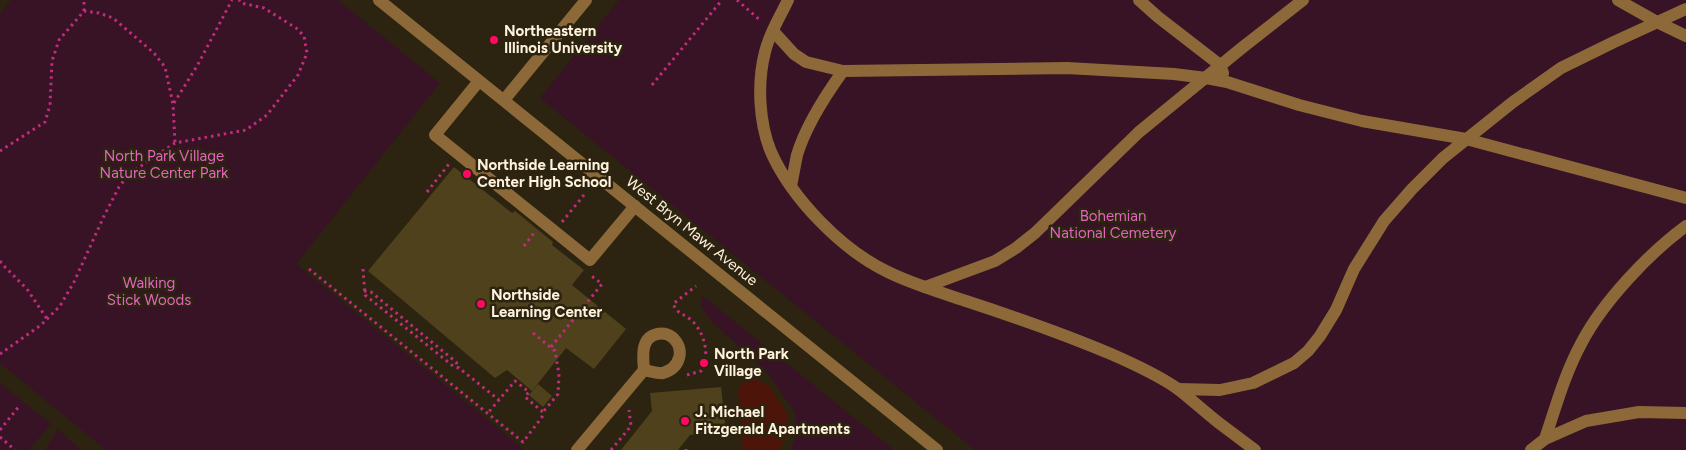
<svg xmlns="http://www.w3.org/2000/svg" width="1686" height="450" viewBox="0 0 1686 450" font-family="Figtree,sans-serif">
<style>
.green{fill:#371325}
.water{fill:#4d1409}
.building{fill:#4e411c}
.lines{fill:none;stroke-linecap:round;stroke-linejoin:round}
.path{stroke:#c22c7c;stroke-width:3;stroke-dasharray:2.5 4;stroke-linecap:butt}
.minor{stroke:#8d693a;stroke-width:12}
.poi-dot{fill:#ff0863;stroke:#2c2410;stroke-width:2}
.labels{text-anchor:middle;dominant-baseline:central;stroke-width:5;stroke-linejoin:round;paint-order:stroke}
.poi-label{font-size:15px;font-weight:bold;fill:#fff2dc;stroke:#2c2410;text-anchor:start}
.park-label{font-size:15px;fill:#e562c0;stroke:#2c2410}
.street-label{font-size:15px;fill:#fff2dc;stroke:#2c2410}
</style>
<rect width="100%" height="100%" fill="#2c2410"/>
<g class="green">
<polygon points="11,0 338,0 440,83 296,264 525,450 106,450 0,363 0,14"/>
<polygon points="619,0 1686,0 1686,450 975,450 540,98"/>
<polygon points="703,296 894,450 792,450 791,448 797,434 795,412 767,372 710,320 701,306"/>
<polygon points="0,383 51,424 29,450 0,450"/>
<polygon points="58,429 81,450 45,450"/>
</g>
<polygon class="water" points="747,379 757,379 771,388 787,414 788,433 779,450 743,450 738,390"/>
<g class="building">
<polygon points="454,167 512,213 515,211 553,242 552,245 584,270 572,285 626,329 594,369 566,348 532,391 507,370 495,378 368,271"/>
<polygon points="538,384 552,396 543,407 529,395"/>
<polygon points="721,387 726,431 690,435 678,450 621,450 652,411 650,393"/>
</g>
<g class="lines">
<g class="path">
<polyline points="737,0 761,21"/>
<polyline points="84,11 84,0"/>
<polyline points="652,85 722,0"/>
<polyline points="174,103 197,66 232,0"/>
<polyline points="0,151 45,122 50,105 52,61 59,40 84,11 99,13 113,18 154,53 165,67 173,104 175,143"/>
<polyline points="427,192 449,164"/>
<polyline points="562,222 584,195"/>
<polyline points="524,246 534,233"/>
<polyline points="0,261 4,266 27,289 47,319"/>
<polyline points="309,269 523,442 542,417 543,412 525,397 529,392 515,381 487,414"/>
<polyline points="363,269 365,295 453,366 459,368 499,400"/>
<polyline points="364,291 371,292 456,362 459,368"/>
<polyline points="533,333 555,351 559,374 558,394 543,412"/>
<polyline points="551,347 602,284 589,274"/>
<polyline points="0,354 41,325 60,306 74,282 104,216 119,187 129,174 175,143 246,130 267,115 298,75 307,53 304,36 296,28 264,8 241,3 239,0"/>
<path d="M687 375 701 371C711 356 704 331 691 320 682 312 679 316 673 304L696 286"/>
<polyline points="0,430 20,405"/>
<polyline points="0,437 15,450"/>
<polyline points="686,449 686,450"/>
<polyline points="611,450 631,426 629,410"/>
</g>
<g class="minor">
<polyline points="379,0 937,450"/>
<path d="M788 0C780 17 769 34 765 52 757 83 759 123 771 152 792 199 842 250 888 272 912 284 940 292 966 301 1015 317 1064 334 1111 354 1134 364 1158 375 1178 389 1192 400 1205 412 1219 423 1231 432 1243 441 1255 450"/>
<polyline points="1139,0 1158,17 1220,65 1223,73"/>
<polyline points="1618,0 1657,22 1686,36"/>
<polyline points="773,31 794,54 806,62 843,71 1067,68 1174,74 1206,78 1227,82 1299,105 1362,121 1466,139 1686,198"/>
<polyline points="479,81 435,135 590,260 635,206"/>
<polyline points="504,100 586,0"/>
<path d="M791 186C793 176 795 165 797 155 806 125 825 96 843 71"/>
<polyline points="925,287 995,261 1016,248 1035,233 1139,132 1243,47 1303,0"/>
<polyline points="1178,389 1220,390 1253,383 1294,363 1308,351 1320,336 1336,310 1354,269 1384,221 1412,189 1443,158 1513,102 1561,68 1614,42 1686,9"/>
<path d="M1545 439C1556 406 1565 373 1582 342 1603 302 1649 253 1686 226"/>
<path d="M577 450 644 370C643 357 640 338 657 334 662 333 668 334 672 337 686 349 680 368 663 373 658 374 650 371 644 370"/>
<polyline points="1531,450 1545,439 1586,421 1639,412 1686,413"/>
</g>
</g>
<g class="poi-dot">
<circle cx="494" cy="40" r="5"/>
<circle cx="467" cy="174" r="5"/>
<circle cx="481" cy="304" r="5"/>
<circle cx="704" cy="363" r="5"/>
<circle cx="685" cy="421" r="5"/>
</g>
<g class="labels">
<g class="poi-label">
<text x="504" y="31">Northeastern<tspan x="504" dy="17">Illinois University</tspan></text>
<text x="477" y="165">Northside Learning<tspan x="477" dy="17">Center High School</tspan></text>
<text x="491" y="295">Northside<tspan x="491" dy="17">Learning Center</tspan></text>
<text x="714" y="354">North Park<tspan x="714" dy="17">Village</tspan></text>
<text x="695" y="412">J. Michael<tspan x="695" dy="17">Fitzgerald Apartments</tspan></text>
</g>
<g class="park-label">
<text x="164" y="156">North Park Village<tspan x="164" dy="17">Nature Center Park</tspan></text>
<text x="1113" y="216">Bohemian<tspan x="1113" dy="17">National Cemetery</tspan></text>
<text x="149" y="283">Walking<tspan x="149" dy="17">Stick Woods</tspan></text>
</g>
<g class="street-label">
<text transform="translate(692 231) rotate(39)">West Bryn Mawr Avenue</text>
</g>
</g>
</svg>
